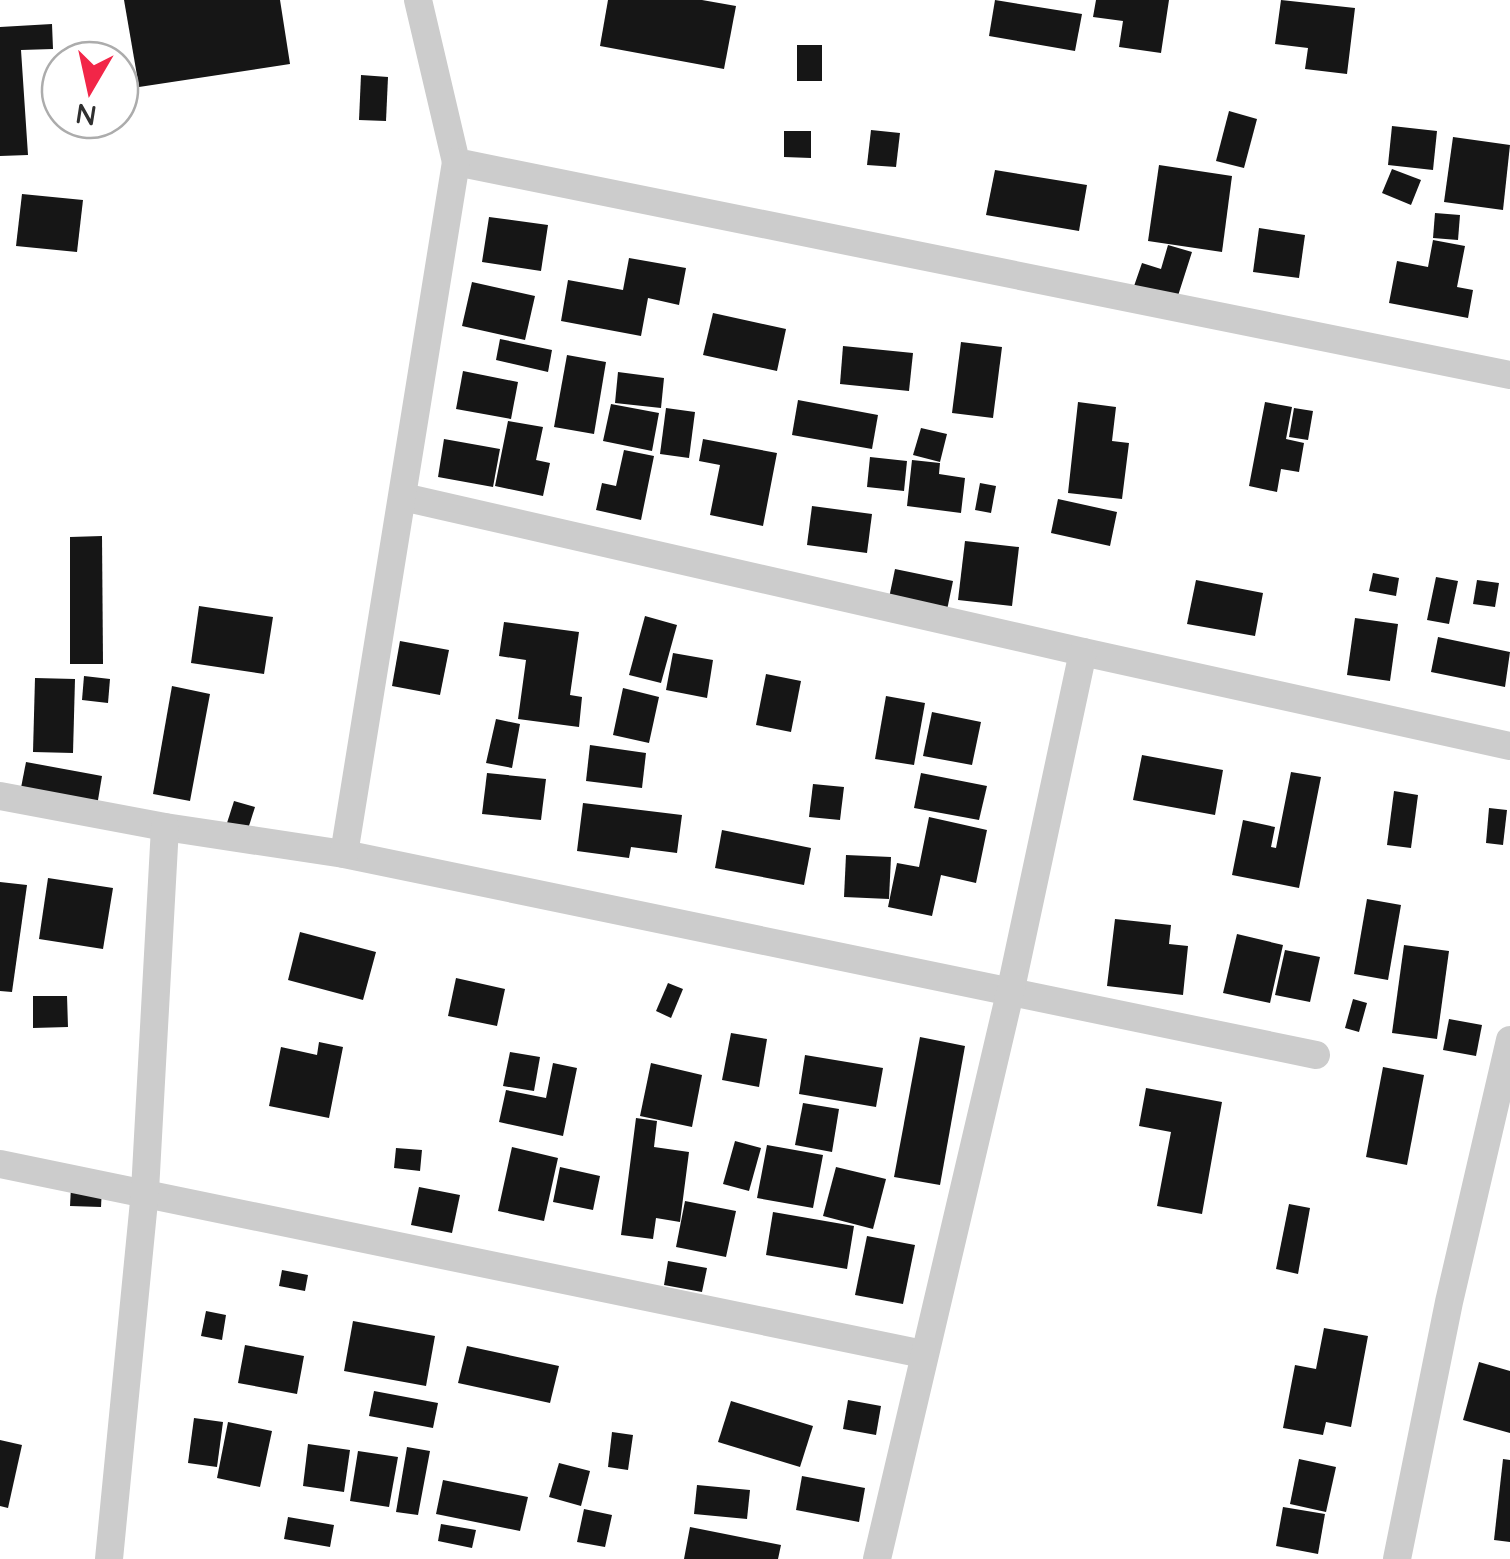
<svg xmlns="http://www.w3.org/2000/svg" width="1510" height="1559" viewBox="0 0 1510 1559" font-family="Quicksand,sans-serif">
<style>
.building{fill:#161616}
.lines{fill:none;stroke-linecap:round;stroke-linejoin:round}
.street{stroke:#ccc;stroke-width:28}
</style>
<rect width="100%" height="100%" fill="#fff"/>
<g class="building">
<polygon points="124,0 280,0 290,64 139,87"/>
<polygon points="608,0 702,0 736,6 724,69 600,46"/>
<polygon points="995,0 1082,14 1075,51 989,36"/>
<polygon points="1096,0 1169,0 1161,53 1119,47 1123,21 1093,17"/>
<polygon points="1281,0 1355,8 1347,74 1305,69 1308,48 1275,44"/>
<polygon points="52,24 53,49 21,50 28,155 0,156 0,27"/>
<rect x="797" y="45" width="25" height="36"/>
<polygon points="361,75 388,77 386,121 359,120"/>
<polygon points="1229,111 1257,119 1244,168 1216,161"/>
<polygon points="1392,126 1437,131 1433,170 1388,165"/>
<polygon points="871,130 900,133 896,167 867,165"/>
<polygon points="784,131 811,131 811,158 784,157"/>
<polygon points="1453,137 1510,145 1503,210 1444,202"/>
<polygon points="1159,165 1232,176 1222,252 1148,241"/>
<polygon points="1392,169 1421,180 1411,205 1382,193"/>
<polygon points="995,170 1087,185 1079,231 986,215"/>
<polygon points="22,194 83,200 77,252 16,246"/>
<polygon points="1435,213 1460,215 1458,240 1433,238"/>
<polygon points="489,217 548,225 541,271 482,262"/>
<polygon points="1259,228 1305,235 1299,278 1253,272"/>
<polygon points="1433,240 1465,246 1457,287 1473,290 1468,318 1389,303 1397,261 1428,267"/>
<polygon points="1168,245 1192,252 1176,302 1133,289 1142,263 1161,269"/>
<polygon points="629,258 686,268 679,305 648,298 641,336 561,321 568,280 623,290"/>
<polygon points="472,282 535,296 525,340 462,326"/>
<polygon points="713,313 786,329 777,371 703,355"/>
<polygon points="500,339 552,350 548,372 496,360"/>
<polygon points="961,342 1002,347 993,418 952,413"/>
<polygon points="843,346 913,353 909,391 840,384"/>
<polygon points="567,355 606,362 594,434 554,427"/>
<polygon points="463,371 518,382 511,419 456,409"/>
<polygon points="618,372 664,378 661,408 615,403"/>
<polygon points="798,400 878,415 872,449 792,435"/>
<polygon points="1078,402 1116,407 1112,441 1129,443 1122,499 1068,493"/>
<polygon points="1265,402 1292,407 1286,439 1304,443 1299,472 1281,469 1277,492 1249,486"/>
<polygon points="611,404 659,413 652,451 603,441"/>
<polygon points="666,408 695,412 689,458 660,454"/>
<polygon points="1294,408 1313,411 1308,440 1289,437"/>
<polygon points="508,421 543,427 536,460 550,463 543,496 495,486"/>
<polygon points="921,428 947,434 940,462 913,455"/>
<polygon points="444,439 500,449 493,487 438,477"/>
<polygon points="703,439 777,453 763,526 710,515 720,465 699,461"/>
<polygon points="624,450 654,456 641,520 596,510 602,483 616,486"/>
<polygon points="870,457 907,461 904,491 867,487"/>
<polygon points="912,460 940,463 939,474 965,478 961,513 907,506"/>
<polygon points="980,483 996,486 991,513 975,510"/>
<polygon points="1058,499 1117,512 1110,546 1051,533"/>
<polygon points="812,506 872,514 867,553 807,545"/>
<polygon points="102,536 103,664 70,664 70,537"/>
<polygon points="965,541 1019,547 1012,606 958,600"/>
<polygon points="895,569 953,581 947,610 889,598"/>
<polygon points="1373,573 1399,578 1396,596 1369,591"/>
<polygon points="1436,577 1458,581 1449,624 1427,620"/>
<polygon points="1196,580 1263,593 1255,636 1187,624"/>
<polygon points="1477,580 1499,583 1495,607 1473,604"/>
<polygon points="199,606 273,617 264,674 191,663"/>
<polygon points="645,616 677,625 661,683 629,675"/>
<polygon points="1355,618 1398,624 1390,681 1347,675"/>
<polygon points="504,622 579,632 570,695 582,697 579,727 518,719 526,660 499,656"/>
<polygon points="1438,637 1510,652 1505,687 1431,672"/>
<polygon points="400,641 449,650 440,695 392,686"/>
<polygon points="673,653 713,660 707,698 666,690"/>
<polygon points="766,674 801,681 791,732 756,725"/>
<polygon points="84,676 110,679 108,703 82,700"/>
<polygon points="35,678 75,679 73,753 33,752"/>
<polygon points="172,686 210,694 190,801 153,794"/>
<polygon points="623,688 659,697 649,743 613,735"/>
<polygon points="886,696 925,703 914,765 875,759"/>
<polygon points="932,712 981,722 972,765 923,756"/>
<polygon points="496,719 520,724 512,768 486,763"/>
<polygon points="590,745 646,753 642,788 586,781"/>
<polygon points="1142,755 1223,770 1215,815 1133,800"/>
<polygon points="26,762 102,776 96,812 19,798"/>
<polygon points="1291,772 1321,777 1299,888 1232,875 1243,820 1275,827 1271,847 1276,848"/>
<polygon points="487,773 546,779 541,820 482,814"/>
<polygon points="921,773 987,786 979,820 914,808"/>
<polygon points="813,784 844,787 840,820 809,817"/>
<polygon points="1394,791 1418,795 1411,848 1387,845"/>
<polygon points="234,801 255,807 248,829 227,823"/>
<polygon points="583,803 682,815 677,853 631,847 629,858 577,851"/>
<polygon points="1489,808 1507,810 1503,845 1486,843"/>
<polygon points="929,817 987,830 976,883 941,875 932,916 888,907 897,863 919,867"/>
<polygon points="722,830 811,848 804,885 715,868"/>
<polygon points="846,855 891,857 889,899 844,897"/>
<polygon points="48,878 113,888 103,949 39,939"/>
<polygon points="0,882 27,885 12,992 0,991"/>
<polygon points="1367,899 1401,905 1388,980 1354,974"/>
<polygon points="1115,919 1171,925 1169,944 1188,946 1183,995 1107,986"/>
<polygon points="300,932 376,952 363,1000 288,980"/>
<polygon points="1237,934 1283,945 1270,1003 1223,993"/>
<polygon points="1404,945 1449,951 1437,1039 1392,1033"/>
<polygon points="1285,950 1320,957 1310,1002 1275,995"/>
<polygon points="456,978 505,989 497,1026 448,1016"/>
<polygon points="668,983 683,989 671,1018 656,1011"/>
<polygon points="33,996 67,996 68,1027 33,1028"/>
<polygon points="1353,999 1367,1003 1359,1032 1345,1028"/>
<polygon points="1449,1019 1482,1025 1476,1056 1443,1050"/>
<polygon points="731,1033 767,1039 759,1087 722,1080"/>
<polygon points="920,1037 965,1046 940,1185 894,1177"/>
<polygon points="319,1042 343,1047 329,1118 269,1106 281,1047 317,1055"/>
<polygon points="510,1052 540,1057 534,1091 503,1086"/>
<polygon points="805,1055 883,1068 876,1107 799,1094"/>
<polygon points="553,1063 577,1068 563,1136 499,1122 506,1090 546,1098"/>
<polygon points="651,1063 702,1075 692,1127 640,1116"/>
<polygon points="1383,1067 1424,1075 1407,1165 1366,1157"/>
<polygon points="1146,1088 1222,1102 1202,1214 1157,1206 1171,1132 1139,1126"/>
<polygon points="803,1103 839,1109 832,1152 795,1145"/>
<polygon points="636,1118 657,1121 654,1147 689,1152 680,1222 656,1218 653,1239 621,1235"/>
<polygon points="735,1141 761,1148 749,1191 723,1184"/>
<polygon points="767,1145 823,1155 813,1208 757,1198"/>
<polygon points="512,1147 558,1158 544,1221 498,1211"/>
<polygon points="396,1148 422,1150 420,1171 394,1168"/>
<polygon points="560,1167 600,1176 593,1210 553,1202"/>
<polygon points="836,1167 886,1179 873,1229 823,1216"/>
<polygon points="71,1187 102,1188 101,1207 70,1206"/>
<polygon points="419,1187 460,1195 452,1233 411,1225"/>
<polygon points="685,1201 736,1211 726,1257 676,1247"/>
<polygon points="1289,1204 1310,1208 1298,1274 1276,1269"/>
<polygon points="773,1212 854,1226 847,1269 766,1255"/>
<polygon points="867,1236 915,1245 903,1304 855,1295"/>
<polygon points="668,1261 707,1268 702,1292 664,1285"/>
<polygon points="282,1270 308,1275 305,1291 279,1286"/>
<polygon points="206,1311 226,1315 222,1340 201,1336"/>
<polygon points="353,1321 435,1336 426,1386 344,1371"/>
<polygon points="1324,1328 1368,1336 1351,1427 1326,1422 1323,1435 1283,1428 1295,1365 1316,1369"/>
<polygon points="245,1345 304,1356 297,1394 238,1383"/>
<polygon points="467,1346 559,1366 550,1403 458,1383"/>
<polygon points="1479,1362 1510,1371 1510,1433 1463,1420"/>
<polygon points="374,1391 438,1403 433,1428 369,1416"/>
<polygon points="848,1400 881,1406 876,1435 843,1429"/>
<polygon points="731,1401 813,1426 800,1467 718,1442"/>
<polygon points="194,1418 223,1422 217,1467 188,1463"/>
<polygon points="228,1422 272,1431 260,1487 217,1478"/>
<polygon points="612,1432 633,1435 628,1470 608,1467"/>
<polygon points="0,1440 22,1445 8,1508 0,1506"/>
<polygon points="308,1444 350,1450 344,1492 303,1486"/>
<polygon points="407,1447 430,1451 418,1515 396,1512"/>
<polygon points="358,1451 398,1457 389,1507 350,1501"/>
<polygon points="1299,1459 1336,1467 1326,1512 1290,1504"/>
<polygon points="1503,1459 1510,1460 1510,1542 1494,1540"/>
<polygon points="559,1463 590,1471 581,1506 549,1497"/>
<polygon points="802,1476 865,1488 859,1522 796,1510"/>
<polygon points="443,1480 528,1497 520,1531 436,1514"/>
<polygon points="697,1485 750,1490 747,1519 694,1514"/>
<polygon points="1283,1507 1325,1514 1318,1554 1276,1546"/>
<polygon points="584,1509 612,1515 605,1547 577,1542"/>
<polygon points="288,1517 334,1525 330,1547 284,1539"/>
<polygon points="441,1524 476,1530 472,1548 438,1541"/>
<polygon points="690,1527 781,1545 778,1559 684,1559"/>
</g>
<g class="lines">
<g class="street">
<polyline points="418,0 456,162 1510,375"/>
<polyline points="403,497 1083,652 1510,746"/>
<polyline points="0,796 165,827 344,854 1316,1055"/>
<polyline points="344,854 456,162"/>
<polyline points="0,1164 923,1354"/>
<polyline points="109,1559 145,1191 165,827"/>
<polyline points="877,1559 1010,993 1083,652"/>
<polyline points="1397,1559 1449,1302 1510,1040"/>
</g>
</g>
<g transform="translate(90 90) rotate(189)"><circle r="48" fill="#ffffff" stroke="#acacac" stroke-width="2.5"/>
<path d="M0-8L18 38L0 25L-18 38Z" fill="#f22648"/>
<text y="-15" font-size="28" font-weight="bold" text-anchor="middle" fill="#2f2f2f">N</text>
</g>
</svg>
